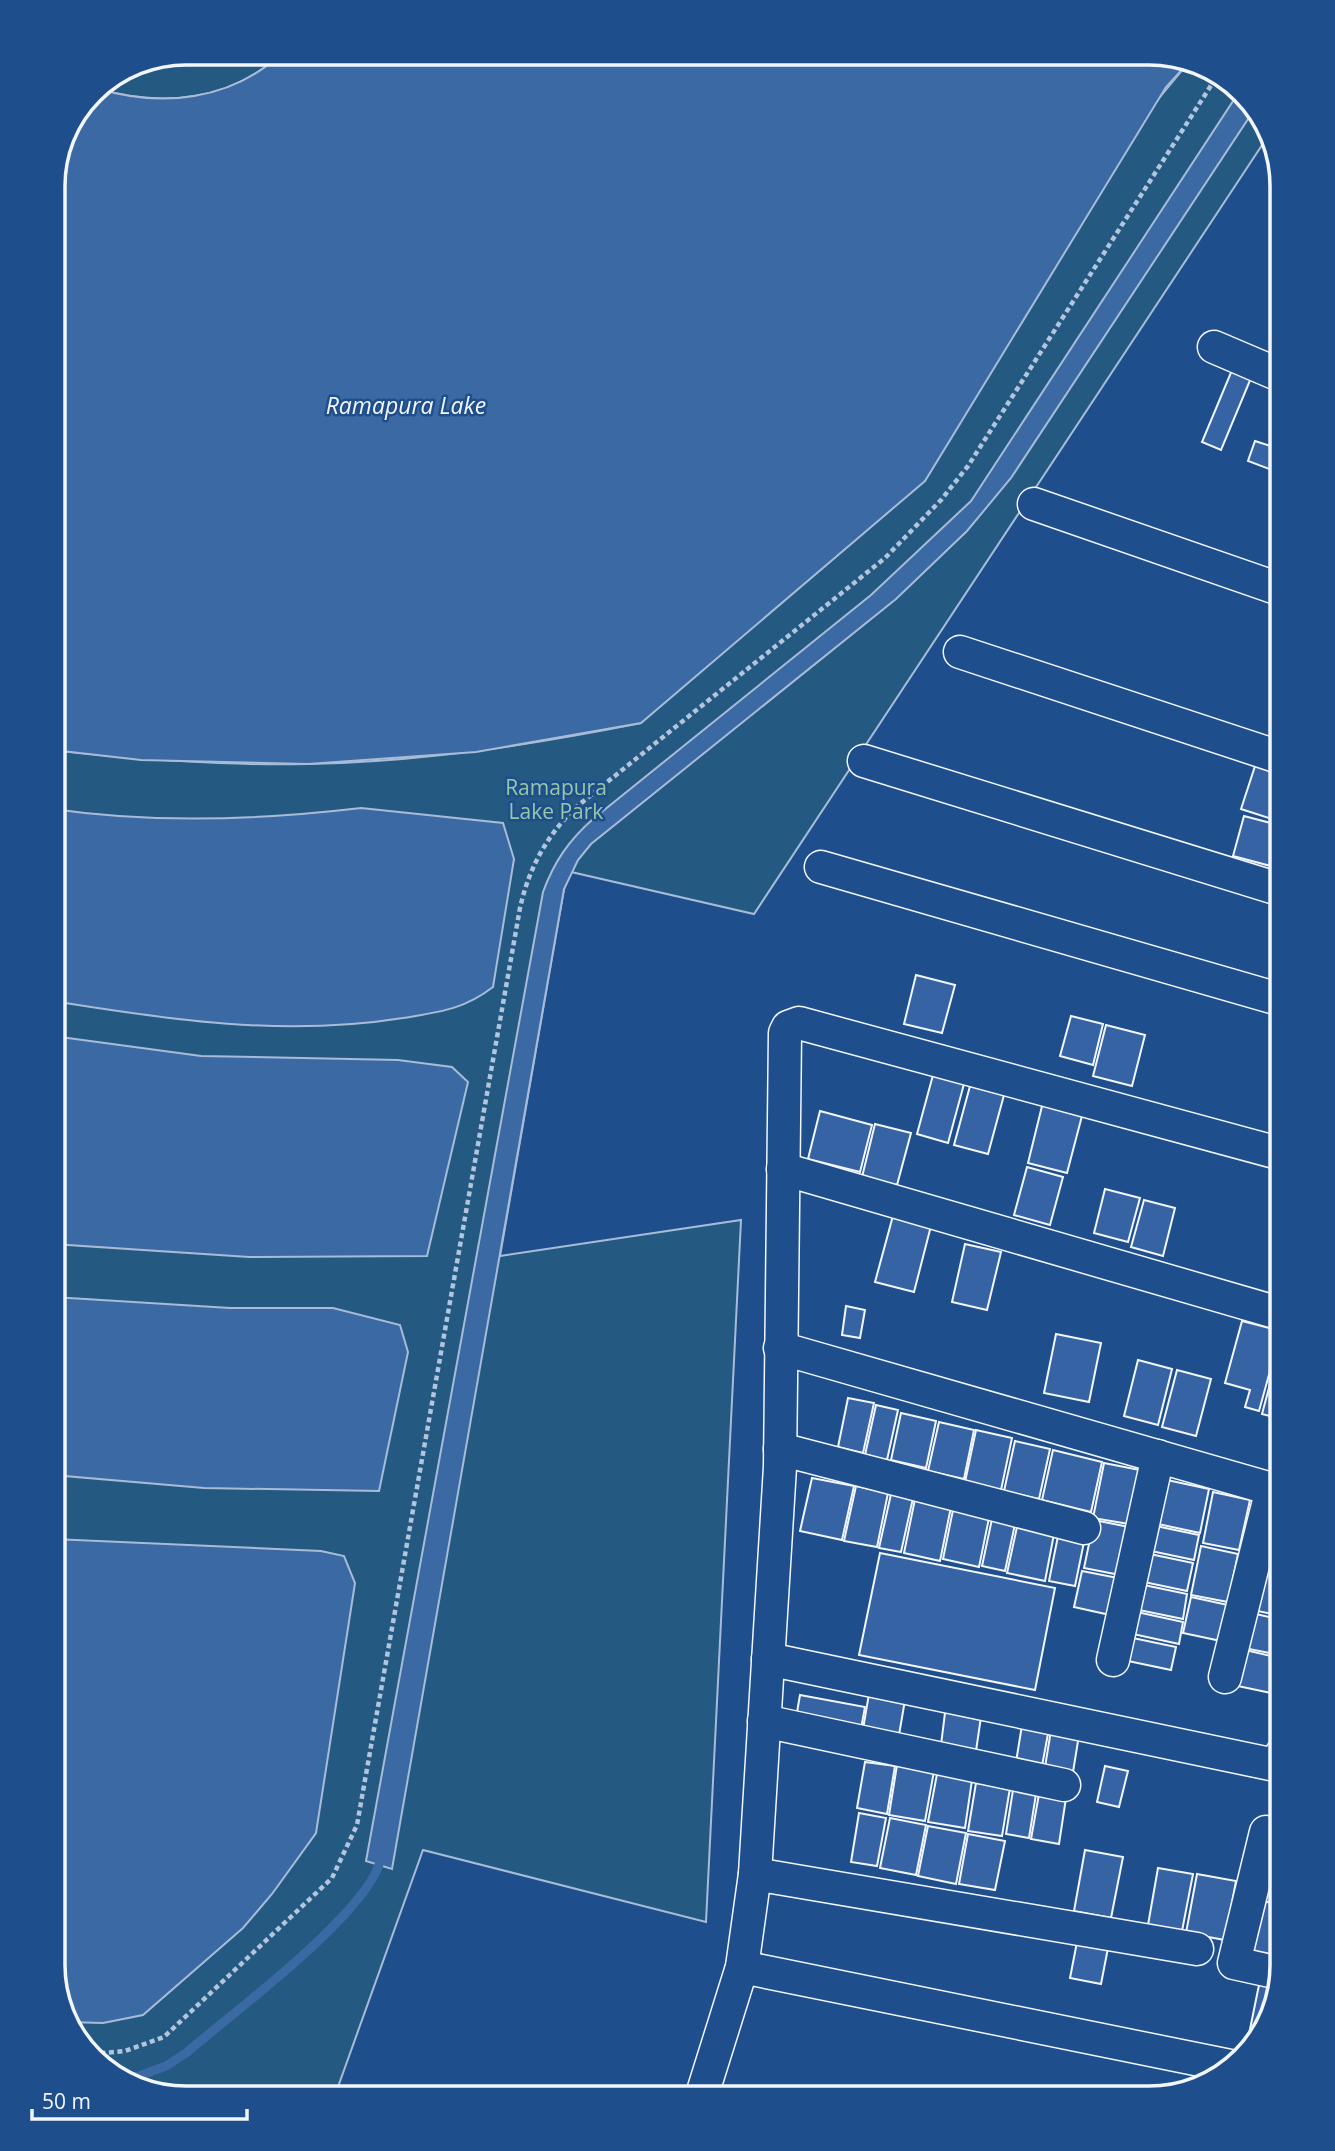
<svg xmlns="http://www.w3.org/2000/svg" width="1335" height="2151" viewBox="0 0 1335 2151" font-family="'Open Sans',sans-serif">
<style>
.green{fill:#245a82;stroke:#a8bbd7;stroke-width:2}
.water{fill:#3b69a3;stroke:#a8bbd7;stroke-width:2}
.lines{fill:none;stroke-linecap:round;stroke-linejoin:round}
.stream{stroke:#3b69a3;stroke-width:9}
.building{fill:#3563a3;stroke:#f2f6ff;stroke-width:2}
.minor-casing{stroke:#f2f6ff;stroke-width:35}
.path{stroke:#b3c4dc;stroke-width:4.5;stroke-dasharray:5 3.5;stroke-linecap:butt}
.minor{stroke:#1f4e8c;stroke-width:32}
.labels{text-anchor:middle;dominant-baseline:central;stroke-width:5;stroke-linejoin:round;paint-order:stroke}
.park-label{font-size:21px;fill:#97c8a6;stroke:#1f4e8c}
.water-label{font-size:23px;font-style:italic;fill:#f2f6ff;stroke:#1f4e8c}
.rim{fill:none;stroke:#f2f6ff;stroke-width:3.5}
</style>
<rect width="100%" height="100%" fill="#1f4e8c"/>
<g class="green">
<path d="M185 53H282C231 101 161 108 96 88L135 62Z"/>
<path d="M1188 63 1223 75 1269 126 1270 133 754 914 571 872 564 889 500 1256 741 1220 706 1922 423 1850 334 2098H177L112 2076 66 2025 53 1966V750C138 759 222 766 308 764 420 762 531 745 641 723Z"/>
</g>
<g class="water">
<path d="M282 53H1159L1188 63 1166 87 925 481 641 723 476 752 308 764 141 760 53 750V177L92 91 96 88C161 108 231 101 282 53Z"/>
<path d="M1239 92 1254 110 1011 478 967 531 896 599 591 844 578 860 564 889 392 1869 366 1861 543 892C554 862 569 840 593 819L871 595 971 501Z"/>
<path d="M361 808 503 823 514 859 493 987C463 1010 439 1012 403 1018 284 1037 170 1020 53 1001V809C155 824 259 820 361 808Z"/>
<polygon points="53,1036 201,1056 398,1060 452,1067 468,1082 427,1256 249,1257 53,1244"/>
<polygon points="53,1297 230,1308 333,1308 400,1325 408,1352 379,1491 204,1488 53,1475"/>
<polygon points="53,1539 321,1551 344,1556 355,1583 316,1833 272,1894 243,1928 143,2015 103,2023 66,2022 53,1966"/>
</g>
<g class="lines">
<path class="stream" d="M125 2081 166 2066 186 2053C229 2016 376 1907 381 1856"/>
</g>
<g class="building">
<polygon points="1232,370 1251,378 1221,450 1202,442"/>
<polygon points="1255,441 1280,449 1272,470 1248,461"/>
<polygon points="1257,760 1282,768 1282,798 1275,820 1241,809"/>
<polygon points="1244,816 1282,826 1282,869 1233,856"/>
<polygon points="916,975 955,985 942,1033 904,1024"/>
<polygon points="1071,1016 1103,1024 1093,1065 1060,1056"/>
<polygon points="1106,1025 1145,1035 1132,1086 1093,1076"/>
<polygon points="933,1075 964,1084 948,1143 917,1134"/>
<polygon points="970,1086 1004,1095 988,1154 954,1145"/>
<polygon points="1043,1102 1083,1112 1067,1173 1028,1163"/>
<polygon points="820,1111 872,1125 860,1172 808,1159"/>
<polygon points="875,1124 911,1133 897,1185 862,1177"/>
<polygon points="1027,1167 1063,1177 1050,1225 1014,1215"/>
<polygon points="1105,1189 1140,1198 1128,1242 1094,1233"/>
<polygon points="1144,1200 1175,1208 1163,1256 1131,1247"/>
<polygon points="894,1212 932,1222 914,1292 875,1282"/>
<polygon points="965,1244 1001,1252 987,1310 952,1302"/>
<polygon points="846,1306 865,1310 860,1338 842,1335"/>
<polygon points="1242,1321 1281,1331 1259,1411 1245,1407 1250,1390 1225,1383"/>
<polygon points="1056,1334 1101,1343 1089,1402 1044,1393"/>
<polygon points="1282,1337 1282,1385 1271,1382"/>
<polygon points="1138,1360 1172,1369 1158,1425 1124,1416"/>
<polygon points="1177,1370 1211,1379 1196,1436 1162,1427"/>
<polygon points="1270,1384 1282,1387 1282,1419 1262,1414"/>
<polygon points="848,1398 874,1403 863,1453 838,1447"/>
<polygon points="876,1405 898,1410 887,1460 865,1455"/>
<polygon points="901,1413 936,1421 926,1468 891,1460"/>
<polygon points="939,1422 974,1430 964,1479 928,1471"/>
<polygon points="976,1430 1012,1438 1001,1490 965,1482"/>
<polygon points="1015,1441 1050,1449 1039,1499 1004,1491"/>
<polygon points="1053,1450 1102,1462 1091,1512 1042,1500"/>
<polygon points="1104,1463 1140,1470 1129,1524 1093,1518"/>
<polygon points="812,1478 854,1486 842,1540 800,1531"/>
<polygon points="1167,1480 1209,1489 1200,1533 1158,1524"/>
<polygon points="856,1486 888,1493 877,1547 844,1541"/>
<polygon points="1213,1492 1250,1500 1239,1550 1203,1543"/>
<polygon points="891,1494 913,1498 901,1552 879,1548"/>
<polygon points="915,1499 951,1507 940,1561 904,1553"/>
<polygon points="953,1510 989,1518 979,1567 943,1559"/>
<polygon points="1282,1511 1282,1563 1264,1559"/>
<polygon points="992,1519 1015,1524 1005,1571 982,1566"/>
<polygon points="1094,1520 1129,1527 1120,1575 1084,1568"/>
<polygon points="1156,1526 1199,1535 1194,1560 1151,1551"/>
<polygon points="1017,1527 1054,1534 1045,1581 1007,1573"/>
<polygon points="1058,1536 1084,1542 1075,1586 1049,1581"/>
<polygon points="1201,1546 1238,1554 1228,1602 1191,1595"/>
<polygon points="880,1553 1055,1588 1035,1690 859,1655"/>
<polygon points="1150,1554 1193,1563 1187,1591 1144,1582"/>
<polygon points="1264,1563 1282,1567 1282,1616 1253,1610"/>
<polygon points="1082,1571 1118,1578 1110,1615 1074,1607"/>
<polygon points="1144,1585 1187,1594 1183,1619 1139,1610"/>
<polygon points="1191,1597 1228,1605 1221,1641 1183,1633"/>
<polygon points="1137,1612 1183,1622 1179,1644 1133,1634"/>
<polygon points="1252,1613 1282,1620 1279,1655 1244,1648"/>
<polygon points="1133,1638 1176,1647 1171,1670 1128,1661"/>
<polygon points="1241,1649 1279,1658 1271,1693 1233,1685"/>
<polygon points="870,1688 906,1694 899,1735 863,1729"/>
<polygon points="800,1695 865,1707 861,1729 796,1718"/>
<polygon points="946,1705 982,1710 976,1751 941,1745"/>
<polygon points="1023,1719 1050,1723 1042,1766 1016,1762"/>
<polygon points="1052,1724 1080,1729 1073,1772 1045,1767"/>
<polygon points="865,1762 895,1766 887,1814 857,1808"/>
<polygon points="897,1765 934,1771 925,1821 889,1815"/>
<polygon points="1105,1766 1128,1771 1119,1807 1097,1802"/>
<polygon points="937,1774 972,1780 965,1828 928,1822"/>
<polygon points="976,1783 1010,1788 1002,1836 968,1831"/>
<polygon points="1013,1790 1036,1794 1029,1838 1006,1834"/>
<polygon points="1039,1794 1066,1798 1059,1844 1031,1839"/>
<polygon points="859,1813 886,1818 877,1866 851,1862"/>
<polygon points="890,1818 926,1825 916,1875 880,1868"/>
<polygon points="928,1826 966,1833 956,1884 918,1876"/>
<polygon points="968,1834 1005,1841 995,1890 959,1884"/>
<polygon points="1085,1850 1123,1857 1111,1918 1074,1911"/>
<polygon points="1158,1868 1193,1874 1182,1931 1148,1925"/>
<polygon points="1197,1874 1236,1881 1225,1940 1186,1933"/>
<polygon points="1263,1901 1282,1905 1282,1962 1252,1956"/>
<polygon points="1077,1942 1108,1948 1101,1984 1070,1978"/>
<polygon points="1260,1980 1277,1984 1258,2041 1248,2039"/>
</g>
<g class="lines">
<defs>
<g id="minor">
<polyline points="1214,347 1282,376"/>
<polyline points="1034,504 1282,590"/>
<polyline points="960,652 1282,758"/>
<polyline points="864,761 1282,890"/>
<polyline points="821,867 1282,1000"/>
<polyline points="783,1169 1282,1314"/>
<polyline points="780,1348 1282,1492"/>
<polyline points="780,1449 1084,1528"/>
<polyline points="768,1659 1280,1766 1282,1753"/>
<polyline points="1113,1660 1158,1456"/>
<polyline points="1225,1677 1272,1489"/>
<polyline points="764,1721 1064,1785"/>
<polyline points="755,1874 780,1467 785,1033 788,1027 799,1023 1282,1154"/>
<polyline points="742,1967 1230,2066"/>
<polyline points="1280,1973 1234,1963 1266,1832 1282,1836"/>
<polyline points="701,2098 742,1967 755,1874 1197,1949"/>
</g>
</defs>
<use href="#minor" class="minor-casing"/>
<path class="path" d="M92 2054 125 2051 164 2037 332 1878 357 1825 520 908C529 868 546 837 575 808L885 558 941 500 968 466 1219 73"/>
<use href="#minor" class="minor"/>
</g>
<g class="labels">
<g class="park-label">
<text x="556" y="787">Ramapura<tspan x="556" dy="24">Lake Park</tspan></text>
</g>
<g class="water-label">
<text x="406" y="405">Ramapura Lake</text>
</g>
</g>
<path d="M0 0H1335V2151H0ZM186 65H1149A121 121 0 0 1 1270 186V1965A121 121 0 0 1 1149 2086H186A121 121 0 0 1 65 1965V186A121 121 0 0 1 186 65Z" fill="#1f4e8c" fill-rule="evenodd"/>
<path class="rim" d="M186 65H1149A121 121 0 0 1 1270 186V1965A121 121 0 0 1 1149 2086H186A121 121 0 0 1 65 1965V186A121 121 0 0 1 186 65Z"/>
<path d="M32 2109v10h215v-10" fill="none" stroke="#f2f6ff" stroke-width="3.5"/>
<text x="42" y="2109" font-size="21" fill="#f2f6ff" stroke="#1f4e8c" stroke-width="5" paint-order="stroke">50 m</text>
</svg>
